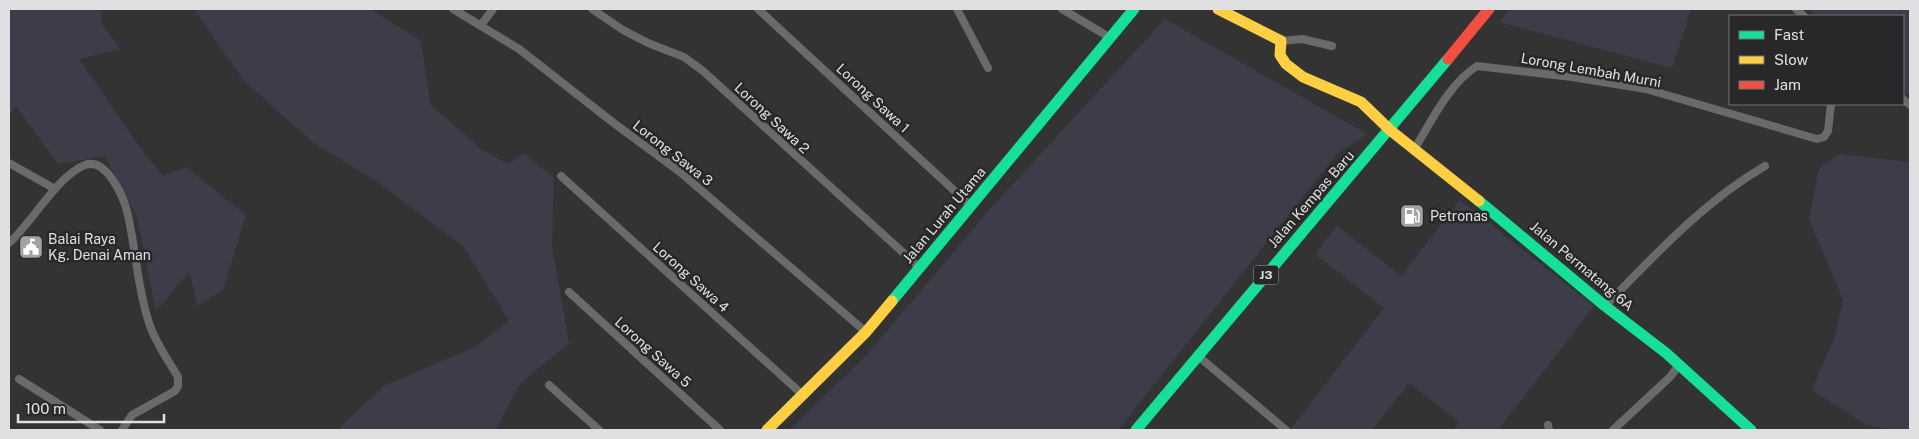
<svg xmlns="http://www.w3.org/2000/svg" width="1919" height="439" viewBox="0 0 1919 439" font-family="'Public Sans',sans-serif">
<style>
.green{fill:#3d3d4a}
.lines{fill:none;stroke-linecap:round;stroke-linejoin:round}
.street{stroke:#696a69;stroke-width:8}
.fast{stroke:#16e098;stroke-width:11}
.slow{stroke:#ffcf43;stroke-width:11}
.jam{stroke:#f24e42;stroke-width:11}
.labels{text-anchor:middle;dominant-baseline:central;stroke-width:5;stroke-linejoin:round;paint-order:stroke}
.shield{fill:#28282b;stroke:#a9a9ab;stroke-width:1}
.shield-label{font-size:12px;font-weight:bold;fill:#e0e0e2}
.street-label{font-size:14px;fill:#e0e0e2;stroke:#28282b}
.poi-label{font-size:14px;fill:#e0e0e2;stroke:#28282b;text-anchor:start}
</style>
<rect width="100%" height="100%" fill="#333334"/>
<g class="green">
<polygon points="9,9 101,9 102,24 120,49 79,59 141,149 163,176 186,167 246,215 223,289 198,306 189,272 156,311 137,217 105,156 58,164 16,106 9,115"/>
<polygon points="194,9 370,9 421,41 430,104 481,149 508,164 524,153 554,178 552,245 569,343 520,384 495,430 337,430 384,386 475,347 509,321 464,247 376,181 315,144 244,81"/>
<polygon points="1510,9 1691,9 1672,68 1499,22"/>
<polygon points="1808,9 1910,9 1910,96 1903,90 1903,16 1817,16"/>
<polygon points="1165,19 1367,134 1337,154 1118,430 789,430 864,358 991,208"/>
<polygon points="1840,154 1910,162 1910,430 1893,430 1867,425 1812,390 1835,336 1843,300 1809,219 1819,168"/>
<polygon points="1460,200 1594,306 1498,430 1453,430 1459,422 1409,383 1372,430 1290,430 1384,308 1315,254 1337,226 1401,276"/>
</g>
<g class="lines">
<g class="street">
<polyline points="453,9 519,49 615,124 680,172 866,332"/>
<polyline points="592,9 623,30 648,43 684,57 703,71 919,267"/>
<polyline points="758,9 971,206"/>
<polyline points="957,9 988,68"/>
<polyline points="1062,9 1109,37"/>
<polyline points="1796,9 1804,16"/>
<polyline points="481,25 493,9"/>
<polyline points="1281,41 1302,39 1332,46"/>
<polyline points="1903,99 1910,105"/>
<path d="M1415 148C1432 120 1449 84 1477 66L1572 77 1646 89 1817 139 1824 137 1828 131 1831 104"/>
<polyline points="9,163 55,189"/>
<polyline points="561,176 804,396"/>
<path d="M9 243C31 224 58 175 85 165 106 157 123 196 127 211 136 248 137 287 149 323 155 342 168 360 178 377V386L175 391 132 415 122 430"/>
<polyline points="569,292 720,430"/>
<path d="M1605 306C1655 255 1703 202 1765 166"/>
<polyline points="1198,356 1286,430"/>
<polyline points="19,379 100,430"/>
<polyline points="549,385 599,430"/>
<polyline points="1548,425 1549,430"/>
<polyline points="1613,430 1670,377 1679,365"/>
</g>
<g class="fast">
<polyline points="1479,201 1605,306 1666,353 1751,430"/>
<polyline points="892,301 1134,9"/>
<polyline points="1136,430 1448,59"/>
</g>
<g class="slow">
<polyline points="1218,9 1281,41 1280,55 1286,64 1303,77 1361,102 1390,130 1479,201"/>
<polyline points="767,430 866,332 892,301"/>
</g>
<polyline class="jam" points="1448,59 1489,9"/>
</g>
<defs>
<symbol id="fuel-square" viewBox="-11 -11 22 22"><rect x="-9" y="-9" width="18" height="18" rx="4" fill="#a3a3a5" stroke="#28282b"/><path d="M-5.5-6h7V0h2V4h1.3V-2.5L3-4.5l.8-.8L6-3V5H2.5V1h-1V6h-7ZM-4.2-4.7v3.2H.2V-4.7Z" fill="#fff"/></symbol>
<symbol id="civic-square" viewBox="-11 -11 22 22"><rect x="-9" y="-9" width="18" height="18" rx="4" fill="#a3a3a5" stroke="#28282b"/><path d="M-.6-6.5H3V-4.5H.6V-3L4-1V1h2V6H-6V1h2V-1L-.6-3ZM-1.2 2.5V6h2.4V2.5Z" fill="#fff"/></symbol>
</defs>
<g fill-rule="evenodd">
<use href="#fuel-square" x="1398" y="202" width="28" height="28"/>
<use href="#civic-square" x="17" y="233" width="28" height="28"/>
</g>
<g class="labels">
<rect class="shield" x="1253.5" y="265.5" width="25" height="19" rx="4"/>
<g class="shield-label">
<text x="1266" y="275">J3</text>
</g>
<g class="street-label">
<text transform="translate(1591 70) rotate(10)">Lorong Lembah Murni</text>
<text transform="translate(873 98) rotate(43)">Lorong Sawa 1</text>
<text transform="translate(772 118) rotate(43)">Lorong Sawa 2</text>
<text transform="translate(673 153) rotate(38)">Lorong Sawa 3</text>
<text transform="translate(1311 199) rotate(-49)">Jalan Kempas Baru</text>
<text transform="translate(944 215) rotate(-50)">Jalan Lurah Utama</text>
<text transform="translate(1582 266) rotate(40)">Jalan Permatang 6A</text>
<text transform="translate(691 277) rotate(42)">Lorong Sawa 4</text>
<text transform="translate(653 352) rotate(42)">Lorong Sawa 5</text>
</g>
<g class="poi-label">
<text x="1430" y="216">Petronas</text>
<text x="48" y="239">Balai Raya<tspan x="48" dy="16">Kg. Denai Aman</tspan></text>
</g>
</g>
<rect width="1919" height="439" fill="none" stroke="#e0e0e2" stroke-width="20"/>
<rect x="1729" y="15" width="175" height="90" fill="#28282b" stroke="#727274"/>
<rect x="1739" y="31" width="25" height="8" fill="#16e098" stroke="#727274"/>
<text x="1774" y="40" font-size="15" fill="#e0e0e2">Fast</text>
<rect x="1739" y="56" width="25" height="8" fill="#ffcf43" stroke="#727274"/>
<text x="1774" y="65" font-size="15" fill="#e0e0e2">Slow</text>
<rect x="1739" y="81" width="25" height="8" fill="#f24e42" stroke="#727274"/>
<text x="1774" y="90" font-size="15" fill="#e0e0e2">Jam</text>
<path d="M18 414v8h146v-8" fill="none" stroke="#e0e0e2" stroke-width="2.5"/>
<text x="25" y="414" font-size="15" fill="#e0e0e2" stroke="#28282b" stroke-width="4" paint-order="stroke">100 m</text>
</svg>
